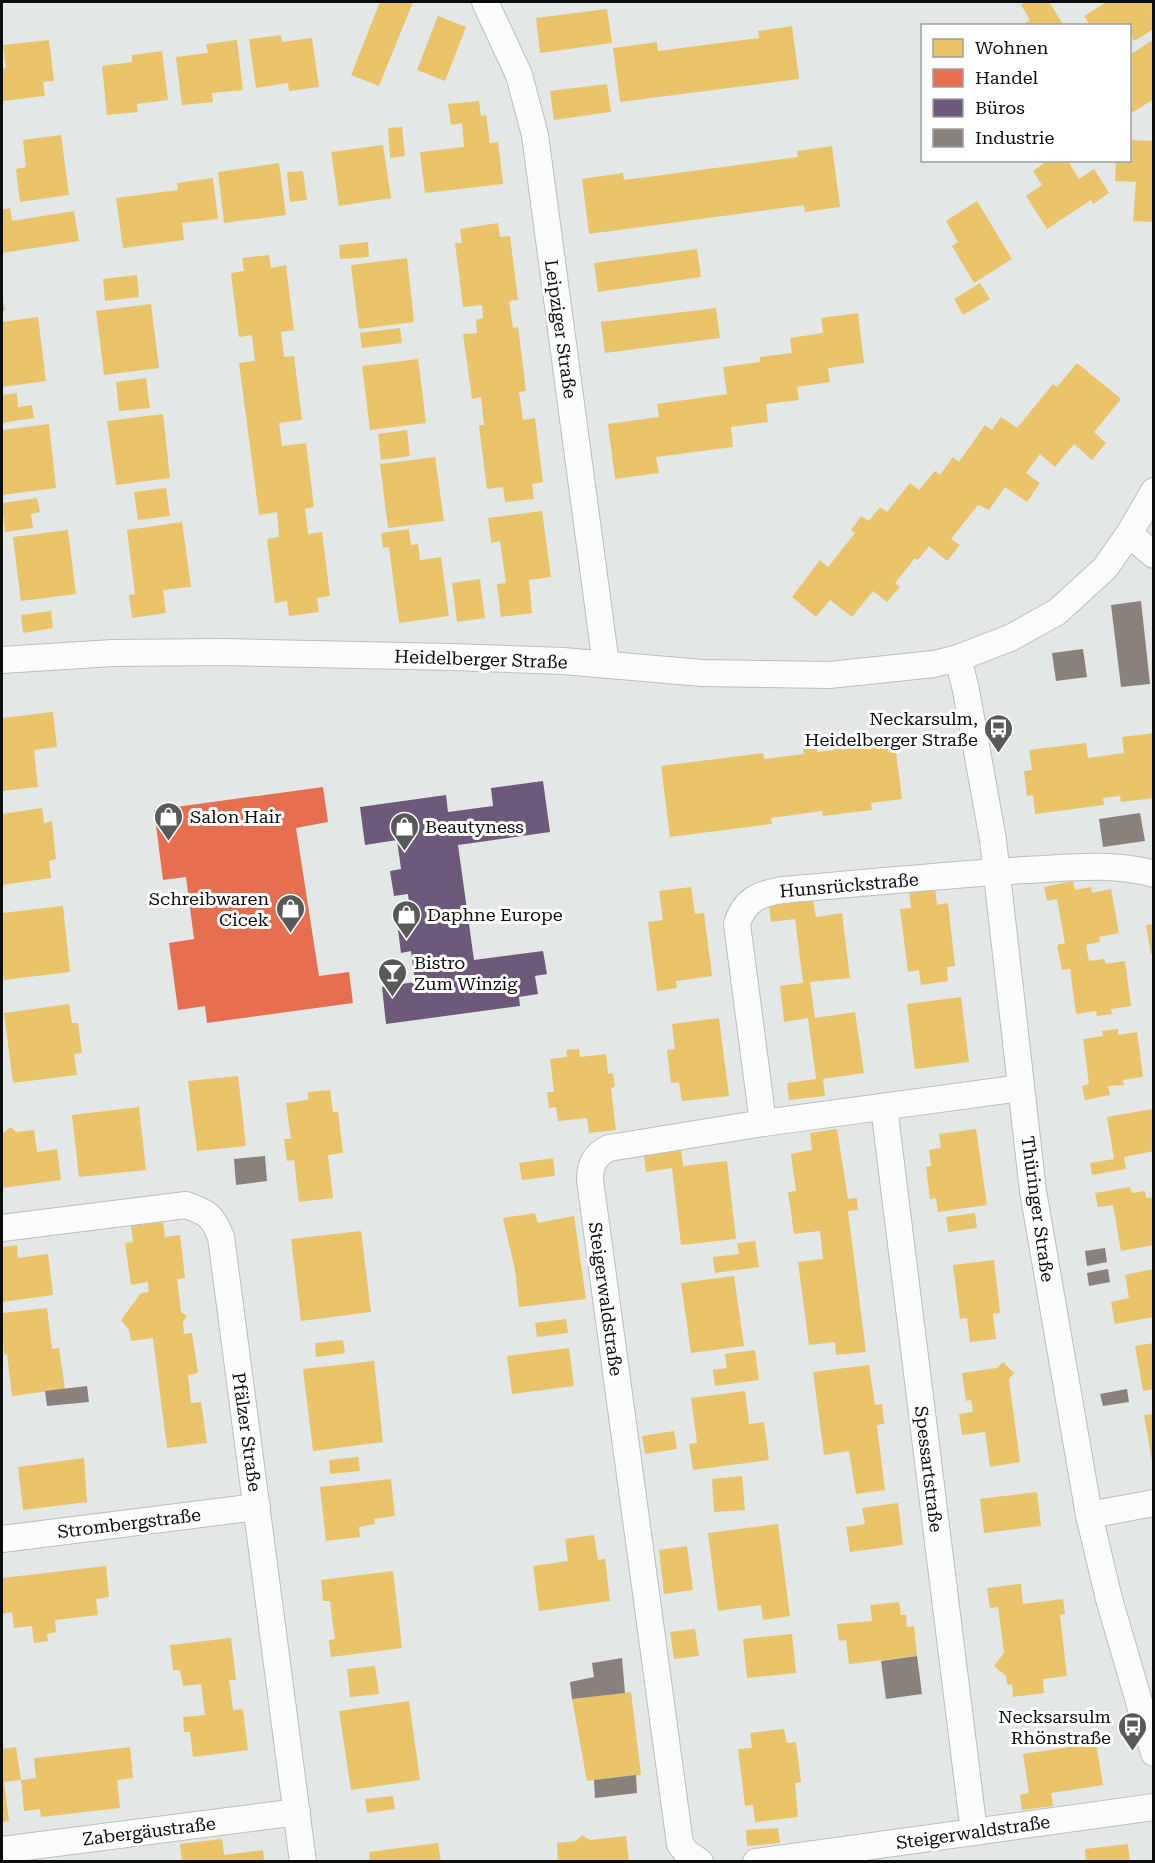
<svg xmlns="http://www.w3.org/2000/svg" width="1155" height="1863" viewBox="0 0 1155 1863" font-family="'Roboto Serif',serif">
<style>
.homes{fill:#e9c46a}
.shops{fill:#e76f51}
.offices{fill:#6d597a}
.industry{fill:#8a817c}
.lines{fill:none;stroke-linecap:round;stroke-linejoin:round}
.street-casing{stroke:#babfbd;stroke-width:28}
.street{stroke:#fbfcfb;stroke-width:26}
.labels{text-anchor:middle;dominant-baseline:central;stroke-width:6;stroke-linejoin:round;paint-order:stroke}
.street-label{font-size:18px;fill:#0b0e0d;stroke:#fff}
.poi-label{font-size:18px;fill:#0b0e0d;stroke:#fff;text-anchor:start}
</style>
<rect width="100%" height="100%" fill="#e3e8e6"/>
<g class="homes">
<polygon points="380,2 413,2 379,86 351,75"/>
<polygon points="1026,2 1049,2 1064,26 1021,26 1030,20 1021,5"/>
<polygon points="1107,2 1154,2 1154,9 1151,11 1154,14 1154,29 1134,41 1130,33 1130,26 1090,26 1084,16"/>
<polygon points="607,9 612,43 540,53 536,18"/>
<polygon points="438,16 466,27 445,81 417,70"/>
<polygon points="792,26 799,79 620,102 613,48 657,42 658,51 759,38 758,31"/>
<polygon points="281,35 282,42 312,38 319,87 289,91 288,83 256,88 249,39"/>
<polygon points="49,40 54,81 43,82 45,96 2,101 2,69 6,68 3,45"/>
<polygon points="237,40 243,90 212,93 213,102 182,105 176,57 208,53 206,44"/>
<polygon points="1151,41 1154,45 1154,99 1130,114 1130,55"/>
<polygon points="162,51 168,100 137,104 138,112 107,115 102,66 132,62 132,55"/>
<polygon points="607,84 611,112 554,120 550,91"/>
<polygon points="479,101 481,116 486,115 490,143 498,142 503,184 425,193 420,152 464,147 462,123 451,125 448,104"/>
<polygon points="402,127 405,156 390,158 388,128"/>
<polygon points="61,135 69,195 20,202 16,169 26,167 23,140"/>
<polygon points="1130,140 1154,141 1154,222 1133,221 1136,182 1115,181 1116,160 1130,160"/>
<polygon points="383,145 391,198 339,206 331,152"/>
<polygon points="832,146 840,207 805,212 804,205 589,234 582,179 623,173 624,180 655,176 798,157 797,151"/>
<polygon points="1049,160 1067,160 1079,179 1094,169 1109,193 1093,204 1091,200 1047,229 1026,196 1042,185 1033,171"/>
<polygon points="279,163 286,215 224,223 218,172"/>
<polygon points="303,171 307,200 290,202 287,172"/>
<polygon points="213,178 218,219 182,223 184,240 123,248 116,198 178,190 177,183"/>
<polygon points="977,201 1012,259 974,283 952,246 958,242 946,221"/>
<polygon points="10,208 12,221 74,211 79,241 2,253 2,210"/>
<polygon points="498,223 500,237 510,236 518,300 509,301 513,328 518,327 526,391 519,392 523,420 535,418 543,482 532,484 534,499 505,502 503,487 487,489 479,425 484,425 481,397 472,399 463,334 477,333 476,320 483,318 482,305 463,307 455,243 462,243 460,229"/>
<polygon points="368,242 369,257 340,259 339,245"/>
<polygon points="697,249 701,277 598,292 594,263"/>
<polygon points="269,255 271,268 286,265 294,330 281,332 284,357 294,356 302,420 279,423 282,446 306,443 314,507 305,509 308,534 322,532 330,596 317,598 319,612 289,616 287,601 275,603 267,539 279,537 277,512 259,515 239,363 255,361 252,335 239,337 231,273 244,271 242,258"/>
<polygon points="407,258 414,322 359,329 351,265"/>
<polygon points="137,275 139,297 105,301 103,279"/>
<polygon points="980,283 990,299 963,315 954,299"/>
<polygon points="2,295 5,311 2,311"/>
<polygon points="151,304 159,368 104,375 96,311"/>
<polygon points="716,308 720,338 605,353 601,322"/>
<polygon points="858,313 864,363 828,368 830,382 797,387 799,400 766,404 768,422 731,427 733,447 656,457 659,473 615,479 608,424 659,417 657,404 727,394 723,367 760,362 760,357 792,353 790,338 823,333 821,318"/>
<polygon points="38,317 46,381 2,387 2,322"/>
<polygon points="400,328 402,343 362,348 360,333"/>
<polygon points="418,359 426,423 370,430 362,366"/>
<polygon points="1077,363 1121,399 1094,432 1106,443 1092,460 1074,444 1055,467 1040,454 1026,473 1040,483 1027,502 1005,487 989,510 978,505 951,539 960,545 947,561 929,546 918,560 915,558 895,583 900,587 887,602 873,591 852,617 830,600 816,617 792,597 820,560 828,567 855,533 851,530 861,516 869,521 880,507 887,512 910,483 919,490 935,471 940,475 953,457 959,462 985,425 992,430 1001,417 1017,428 1053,384 1057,387"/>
<polygon points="146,378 150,408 119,411 116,382"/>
<polygon points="17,393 18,407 32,405 34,418 2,423 2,395"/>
<polygon points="163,414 170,478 116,485 107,421"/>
<polygon points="49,424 56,488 2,495 2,430"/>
<polygon points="407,430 410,456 381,460 378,434"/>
<polygon points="435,457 444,521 388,528 380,464"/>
<polygon points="166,488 170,516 138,520 134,492"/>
<polygon points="37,498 40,512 31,514 33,528 5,532 2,503"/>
<polygon points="542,511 551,577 529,580 532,613 501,617 497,584 506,583 500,541 491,543 488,518"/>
<polygon points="182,522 191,587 163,590 166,613 132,618 129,595 135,594 127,530"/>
<polygon points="409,529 411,545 418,544 420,560 441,557 449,616 399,623 389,547 383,548 381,533"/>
<polygon points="68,530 76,594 21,601 13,537"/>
<polygon points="480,579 485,618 457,622 452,583"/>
<polygon points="51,611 53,628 23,633 21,615"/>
<polygon points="53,712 57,747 34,750 38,787 2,791 2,718"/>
<polygon points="1154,733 1154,798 1121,802 1120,796 1103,798 1104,805 1035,814 1033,795 1027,796 1024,771 1032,770 1029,750 1086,743 1088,758 1124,753 1122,737"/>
<polygon points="860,739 861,748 895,744 902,799 871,803 872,810 823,816 822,811 771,818 772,824 670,837 661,766 763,753 764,759 804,754 803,747 816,745 817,752 834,750 833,742"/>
<polygon points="42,808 44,823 52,821 56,859 49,861 51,878 2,885 2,814"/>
<polygon points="1073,881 1075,890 1091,887 1092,893 1111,889 1119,933 1099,937 1100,942 1086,945 1089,961 1104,959 1106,964 1125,961 1131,1006 1111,1009 1112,1014 1097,1016 1096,1011 1076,1014 1070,969 1062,970 1057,945 1065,943 1057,899 1047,901 1044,887"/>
<polygon points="691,887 695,914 704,913 712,976 676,981 677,988 657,991 648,922 663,920 659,891"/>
<polygon points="935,888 937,905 948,903 955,966 947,967 948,981 921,985 919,970 908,972 900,909 911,908 909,891"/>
<polygon points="813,900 816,917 842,913 850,978 810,982 815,1018 855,1012 864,1073 823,1079 825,1096 789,1100 787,1083 816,1079 808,1018 784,1022 780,986 803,983 795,919 771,922 769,906"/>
<polygon points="63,906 70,972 4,980 2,961 2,913"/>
<polygon points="1154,924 1154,953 1151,954 1146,925"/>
<polygon points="961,997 969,1062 915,1069 907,1004"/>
<polygon points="69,1004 72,1023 78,1023 82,1053 74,1054 77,1075 13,1083 4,1013"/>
<polygon points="719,1018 729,1096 682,1101 679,1082 671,1083 667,1050 675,1049 672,1024"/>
<polygon points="1118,1029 1118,1035 1137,1032 1143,1077 1123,1080 1124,1085 1108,1086 1110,1095 1085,1100 1082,1086 1089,1084 1083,1039 1103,1036 1102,1031"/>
<polygon points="579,1049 580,1057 606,1054 608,1074 613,1073 615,1087 611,1088 616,1130 589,1133 587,1118 558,1121 556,1107 549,1108 547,1092 554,1092 550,1059 567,1057 566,1050"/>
<polygon points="238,1076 246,1146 197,1151 188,1081"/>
<polygon points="330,1090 333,1112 338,1112 343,1153 328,1155 333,1198 299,1202 294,1160 287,1161 284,1139 291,1139 286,1103 308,1100 308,1092"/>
<polygon points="139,1107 146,1170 79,1177 72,1115"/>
<polygon points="1152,1109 1154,1151 1124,1157 1126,1169 1092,1175 1090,1163 1114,1159 1107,1117"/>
<polygon points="11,1127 16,1132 34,1130 37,1152 57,1149 61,1180 2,1188 2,1134"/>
<polygon points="837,1129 848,1199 857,1198 858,1210 848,1211 866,1352 836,1355 835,1342 809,1345 798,1262 823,1259 820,1231 794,1234 788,1192 796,1191 791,1154 812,1150 810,1133"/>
<polygon points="976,1129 987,1205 938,1212 936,1198 930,1199 926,1167 931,1166 929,1150 941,1148 939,1134"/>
<polygon points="681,1150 683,1166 727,1161 736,1239 681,1245 672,1168 646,1172 644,1155"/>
<polygon points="553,1158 555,1176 522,1180 519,1163"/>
<polygon points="1130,1187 1132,1193 1145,1191 1146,1198 1154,1197 1154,1245 1121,1251 1113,1205 1098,1207 1095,1193"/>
<polygon points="535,1213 538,1223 574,1216 586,1299 519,1307 515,1270 503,1218"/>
<polygon points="975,1213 977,1228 948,1232 946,1217"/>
<polygon points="163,1222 165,1237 180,1235 185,1278 177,1279 181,1312 187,1316 183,1322 184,1334 192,1333 198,1373 188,1375 191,1403 201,1402 207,1443 167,1448 153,1338 131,1341 129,1330 121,1320 141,1293 149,1292 148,1282 131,1285 125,1243 133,1242 131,1226"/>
<polygon points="361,1231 371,1312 301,1321 291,1239"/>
<polygon points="755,1241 759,1267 715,1273 713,1257 739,1254 737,1243"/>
<polygon points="17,1245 18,1258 48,1254 53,1295 2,1302 2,1247"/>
<polygon points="994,1260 1000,1313 993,1314 996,1339 970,1342 967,1318 960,1319 953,1265"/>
<polygon points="1154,1269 1154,1317 1115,1324 1111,1302 1129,1298 1125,1275"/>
<polygon points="734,1276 744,1346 691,1353 681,1283"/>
<polygon points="47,1308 52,1349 59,1348 65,1389 12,1396 7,1354 4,1355 2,1313"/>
<polygon points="566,1319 568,1333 537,1337 535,1323"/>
<polygon points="343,1340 345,1353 316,1357 315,1343"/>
<polygon points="1154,1343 1154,1389 1143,1391 1135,1346"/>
<polygon points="569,1348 574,1386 512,1394 507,1356"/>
<polygon points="755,1350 759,1380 715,1386 713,1370 727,1368 725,1354"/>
<polygon points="374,1361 383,1442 313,1451 303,1369"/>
<polygon points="1003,1362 1014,1373 1009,1379 1020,1462 990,1467 985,1432 962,1435 959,1414 973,1412 971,1400 966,1401 962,1373 997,1368"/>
<polygon points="869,1365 875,1405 882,1404 884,1424 877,1425 885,1490 856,1494 849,1451 824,1455 813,1372"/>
<polygon points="745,1391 749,1424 764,1422 769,1460 693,1470 689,1444 697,1443 691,1398"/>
<polygon points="1154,1414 1154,1461 1152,1461 1144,1415"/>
<polygon points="674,1431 677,1449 645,1454 642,1436"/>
<polygon points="358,1457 360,1471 330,1474 329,1460"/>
<polygon points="84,1458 87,1502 23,1510 18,1467"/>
<polygon points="742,1476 745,1510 714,1512 712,1479"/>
<polygon points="391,1479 395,1516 374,1519 375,1524 359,1527 360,1537 326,1541 320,1487"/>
<polygon points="1037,1492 1041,1526 984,1533 980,1499"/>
<polygon points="898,1503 903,1545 850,1552 846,1527 865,1524 862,1508"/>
<polygon points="778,1524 790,1616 763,1620 761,1605 718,1611 708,1533"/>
<polygon points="594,1535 598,1560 605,1559 610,1601 539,1611 533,1566 568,1561 565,1539"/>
<polygon points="687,1546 693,1590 664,1594 659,1550"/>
<polygon points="106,1566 109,1597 96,1599 98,1615 55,1620 56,1632 47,1634 48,1641 34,1643 32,1626 14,1628 12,1612 2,1614 2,1578"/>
<polygon points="393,1571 402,1648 331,1657 329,1640 335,1639 332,1619 330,1601 323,1601 321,1580"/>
<polygon points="1021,1584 1023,1604 1063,1599 1065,1614 1060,1615 1067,1676 1043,1679 1044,1693 1013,1697 1012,1684 1007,1685 1006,1676 994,1666 1004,1653 998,1607 990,1608 987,1588"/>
<polygon points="899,1602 901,1615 906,1615 907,1627 914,1626 917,1656 849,1664 846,1640 839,1641 837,1624 872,1621 870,1605"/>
<polygon points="695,1629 699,1656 674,1659 670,1632"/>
<polygon points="792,1634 796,1673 747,1678 743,1639"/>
<polygon points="231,1638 236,1680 229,1680 233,1710 243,1709 248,1750 193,1757 190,1732 184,1732 183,1717 205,1715 201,1684 183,1686 180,1670 173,1670 170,1645"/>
<polygon points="375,1666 379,1694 350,1697 347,1669"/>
<polygon points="631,1692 641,1775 587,1781 572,1699"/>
<polygon points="409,1701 420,1780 351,1790 339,1711"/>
<polygon points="784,1729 787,1743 796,1742 801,1782 795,1783 798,1817 755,1822 753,1805 745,1806 738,1749 752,1748 750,1733"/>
<polygon points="1096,1743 1103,1785 1051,1793 1053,1806 1022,1810 1020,1795 1029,1793 1023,1754"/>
<polygon points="16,1747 21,1780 4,1782 9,1821 2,1822 2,1749"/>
<polygon points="130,1747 133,1778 117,1780 120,1808 41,1817 40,1809 24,1811 21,1780 36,1778 34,1758"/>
<polygon points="393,1796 395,1809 367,1813 365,1799"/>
<polygon points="778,1828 780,1843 747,1846 746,1830"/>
<polygon points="582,1835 590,1840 626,1836 629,1862 558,1862 557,1843 576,1841"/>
<polygon points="222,1839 224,1855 263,1850 264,1862 182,1862 180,1844"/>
<polygon points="438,1843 441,1862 370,1862 369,1852"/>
<polygon points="1128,1844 1130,1862 1086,1862 1085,1849"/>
</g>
<polygon class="shops" points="323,787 328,822 296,828 319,976 349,972 353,1003 207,1023 205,1006 178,1010 169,943 194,939 186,877 163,880 154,810"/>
<polygon class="offices" points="543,781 550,832 458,845 474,960 543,951 547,974 535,976 538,994 519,997 520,1006 386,1024 382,987 415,982 411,951 401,953 398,930 412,928 408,894 394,896 390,871 401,869 397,840 365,845 360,807 446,795 448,812 493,806 491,788"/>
<g class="industry">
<polygon points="1141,601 1150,684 1121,687 1111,605"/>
<polygon points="1083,649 1087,677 1056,681 1052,653"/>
<polygon points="1140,813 1145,841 1103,847 1099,819"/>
<polygon points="265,1156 267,1181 236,1185 234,1159"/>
<polygon points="1105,1248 1107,1262 1087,1266 1085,1251"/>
<polygon points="1108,1269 1110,1282 1089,1286 1087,1273"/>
<polygon points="87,1386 89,1402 47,1406 45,1391"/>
<polygon points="1127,1389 1129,1402 1103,1406 1100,1394"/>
<polygon points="917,1656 922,1694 886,1699 881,1661"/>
<polygon points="622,1658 625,1693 572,1699 570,1682 594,1677 592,1663"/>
<polygon points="636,1775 637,1793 595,1798 594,1780"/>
</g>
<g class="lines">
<defs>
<g id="street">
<polyline points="485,2 519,75 535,135 606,665"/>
<polyline points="1129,534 1154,555"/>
<polyline points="958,658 966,690 993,840 1033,1191 1089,1515 1109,1599 1154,1753"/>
<polyline points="2,660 112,653 224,652 451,657 563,661 702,673 829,675 934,664 958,658 1010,638 1057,612 1105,568 1129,534 1154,491"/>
<polyline points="884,1107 974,1832"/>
<path d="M763 1123 737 924C744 900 759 894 782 890 863 883 944 875 1025 870 1068 868 1112 862 1154 874"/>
<path d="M2 1228 186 1205C208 1213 212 1215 221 1237L303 1862"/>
<polyline points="1089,1515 1154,1503"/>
<polyline points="2,1539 257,1507"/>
<polyline points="2,1850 297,1812"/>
<path d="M700 1862 687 1853 680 1844 590 1180C590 1164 595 1155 609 1148L763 1123 1021 1088"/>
<polyline points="756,1862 1154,1807"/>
</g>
</defs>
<use href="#street" class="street-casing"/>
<use href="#street" class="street"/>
</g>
<defs>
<symbol id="bus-pin" viewBox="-11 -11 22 30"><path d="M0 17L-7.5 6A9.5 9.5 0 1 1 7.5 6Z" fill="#575a59" stroke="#fff"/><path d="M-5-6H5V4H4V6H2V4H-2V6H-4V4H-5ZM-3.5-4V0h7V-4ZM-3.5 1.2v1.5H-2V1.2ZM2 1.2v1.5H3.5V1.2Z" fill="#fff"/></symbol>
<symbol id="shop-pin" viewBox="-11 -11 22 30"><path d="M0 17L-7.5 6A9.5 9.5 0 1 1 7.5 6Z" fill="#575a59" stroke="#fff"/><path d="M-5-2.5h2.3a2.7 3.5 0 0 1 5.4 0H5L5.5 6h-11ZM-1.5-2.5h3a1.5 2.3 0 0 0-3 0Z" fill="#fff"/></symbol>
<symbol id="bar-pin" viewBox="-11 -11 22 30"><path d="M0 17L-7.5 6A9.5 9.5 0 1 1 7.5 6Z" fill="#575a59" stroke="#fff"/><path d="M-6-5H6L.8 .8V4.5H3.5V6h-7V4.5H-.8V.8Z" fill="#fff"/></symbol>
</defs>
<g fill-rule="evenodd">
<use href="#bus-pin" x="982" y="712" width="33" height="45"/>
<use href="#shop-pin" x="152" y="800" width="33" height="45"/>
<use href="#shop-pin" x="388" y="810" width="33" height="45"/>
<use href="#shop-pin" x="274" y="892" width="33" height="45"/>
<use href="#shop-pin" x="390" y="898" width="33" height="45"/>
<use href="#bar-pin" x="376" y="956" width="33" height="45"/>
<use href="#bus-pin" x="1116" y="1710" width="33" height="45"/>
</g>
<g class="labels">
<g class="street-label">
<text transform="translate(561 329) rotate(82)">Leipziger Straße</text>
<text transform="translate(481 659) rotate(2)">Heidelberger Straße</text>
<text transform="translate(849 885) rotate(-5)">Hunsrückstraße</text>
<text transform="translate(1038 1209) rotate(82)">Thüringer Straße</text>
<text transform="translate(606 1299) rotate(82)">Steigerwaldstraße</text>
<text transform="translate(247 1432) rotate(82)">Pfälzer Straße</text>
<text transform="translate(929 1469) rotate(83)">Spessartstraße</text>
<text transform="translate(129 1523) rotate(-7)">Strombergstraße</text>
<text transform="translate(149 1831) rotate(-7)">Zabergäustraße</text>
<text transform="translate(973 1832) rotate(-8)">Steigerwaldstraße</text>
</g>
<g class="poi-label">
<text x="978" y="718" text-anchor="end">Neckarsulm,<tspan x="978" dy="21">Heidelberger Straße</tspan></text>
<text x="190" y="816">Salon Hair</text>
<text x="425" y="826">Beautyness</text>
<text x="269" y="898" text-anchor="end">Schreibwaren<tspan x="269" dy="21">Cicek</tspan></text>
<text x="427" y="914">Daphne Europe</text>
<text x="414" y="962">Bistro<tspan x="414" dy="21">Zum Winzig</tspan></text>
<text x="1111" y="1716" text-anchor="end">Necksarsulm<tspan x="1111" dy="21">Rhönstraße</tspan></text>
</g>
</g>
<rect width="1155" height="1863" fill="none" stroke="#0b0e0d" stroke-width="6"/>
<rect x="921" y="24" width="210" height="138" fill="#ffffff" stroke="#9d9f9e" stroke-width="1.5"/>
<rect x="933" y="39" width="30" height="18" fill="#e9c46a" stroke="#9d9f9e" stroke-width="1.5"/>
<text x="975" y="54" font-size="18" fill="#0b0e0d">Wohnen</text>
<rect x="933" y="69" width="30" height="18" fill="#e76f51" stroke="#9d9f9e" stroke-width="1.5"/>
<text x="975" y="84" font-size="18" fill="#0b0e0d">Handel</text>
<rect x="933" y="99" width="30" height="18" fill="#6d597a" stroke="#9d9f9e" stroke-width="1.5"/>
<text x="975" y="114" font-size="18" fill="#0b0e0d">Büros</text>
<rect x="933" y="129" width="30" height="18" fill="#8a817c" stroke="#9d9f9e" stroke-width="1.5"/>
<text x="975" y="144" font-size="18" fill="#0b0e0d">Industrie</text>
</svg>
